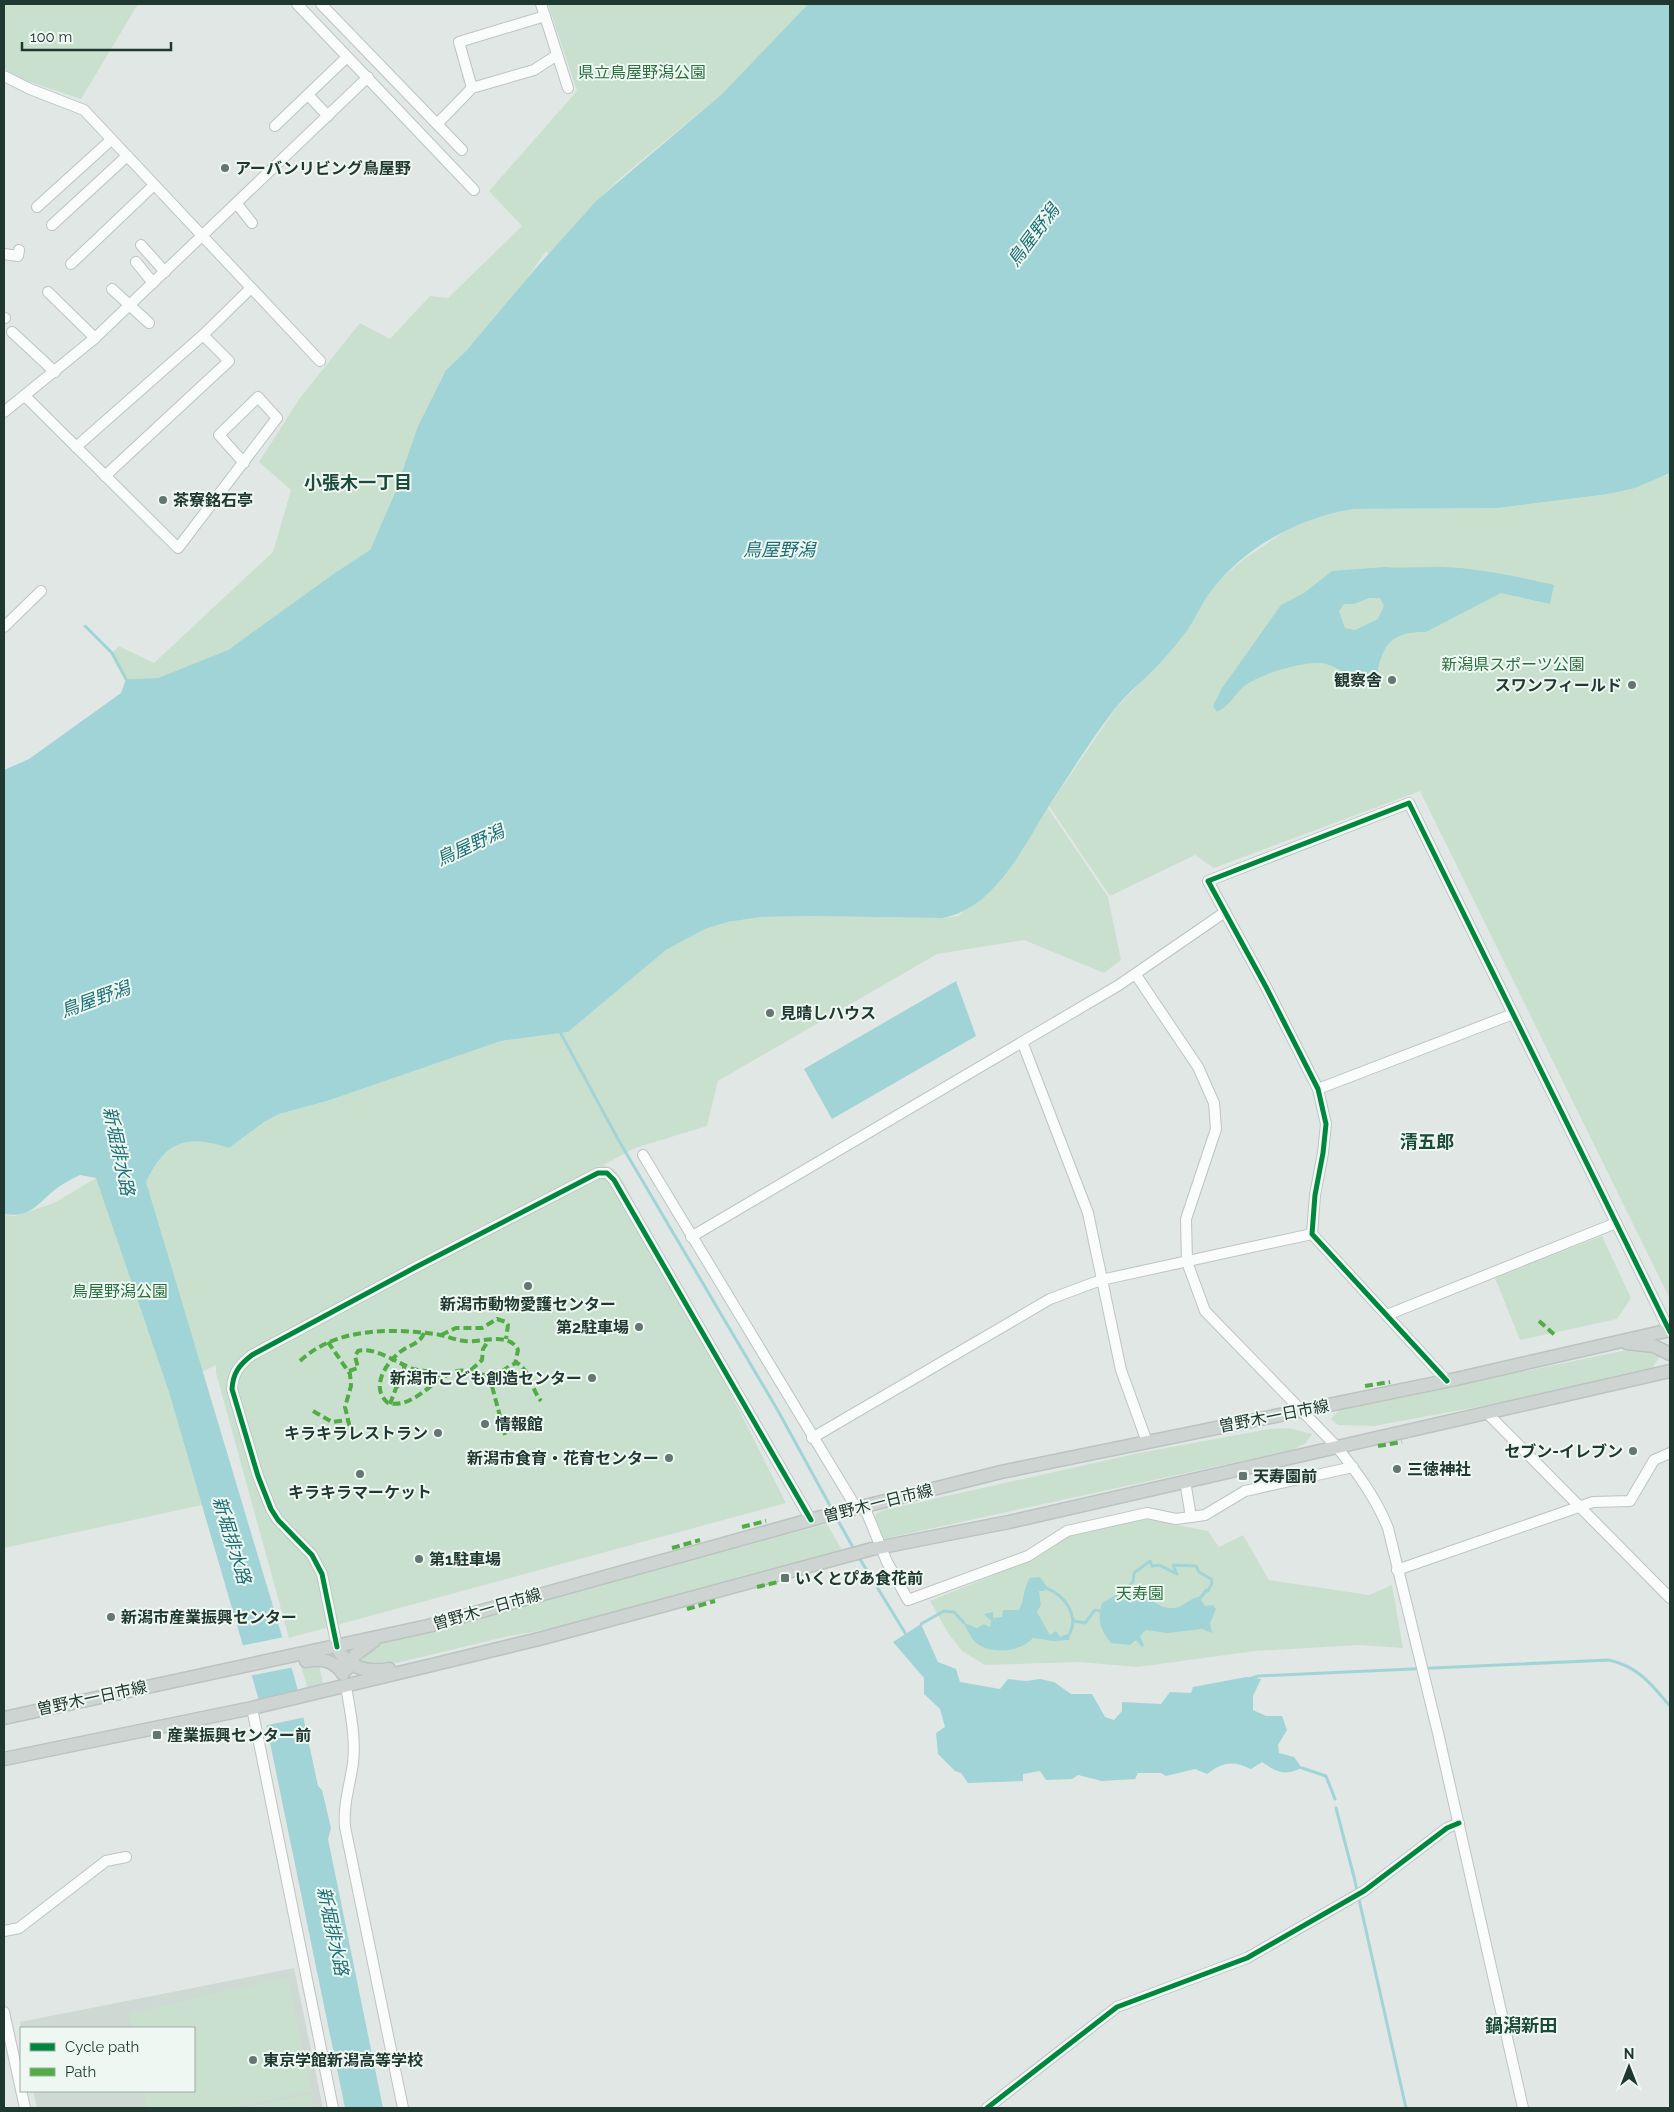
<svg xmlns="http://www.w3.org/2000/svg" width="1674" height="2112" viewBox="0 0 1674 2112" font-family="Raleway,'Noto Sans JP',sans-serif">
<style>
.built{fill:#cfd9d3}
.green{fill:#cae0cf}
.water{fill:#a1d4d6;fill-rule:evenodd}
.pier{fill:#e1e7e4}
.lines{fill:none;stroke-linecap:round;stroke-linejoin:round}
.stream{stroke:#a1d4d6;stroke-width:3}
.minor-casing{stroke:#bec4c1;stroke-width:12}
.major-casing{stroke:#bbc3c0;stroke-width:15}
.minor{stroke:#fafbfb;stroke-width:10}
.major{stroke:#cdd4d1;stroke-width:12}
.quiet{stroke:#52ac45;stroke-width:4;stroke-dasharray:8 4;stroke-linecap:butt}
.cycleway-casing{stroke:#eff7f2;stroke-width:8}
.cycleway{stroke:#00873e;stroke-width:5}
.poi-dot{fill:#64766f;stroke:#eff7f2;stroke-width:2}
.labels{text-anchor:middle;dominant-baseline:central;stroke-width:4;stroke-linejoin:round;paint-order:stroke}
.park-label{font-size:16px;fill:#2a703e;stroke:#eff7f2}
.poi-label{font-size:16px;font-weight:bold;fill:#203930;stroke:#eff7f2;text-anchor:start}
.street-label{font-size:16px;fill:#203930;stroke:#eff7f2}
.water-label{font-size:18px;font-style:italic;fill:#1b6f75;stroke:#eff7f2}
.neighbourhood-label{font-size:18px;font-weight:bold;fill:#1c4b3b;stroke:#eff7f2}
</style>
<rect width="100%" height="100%" fill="#e1e7e4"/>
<polygon class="built" points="294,1968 323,2108 37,2108 33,2091 194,2091 194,2028 21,2029 20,2022"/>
<g class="green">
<polygon points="4,4 138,4 81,99 12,76 4,67"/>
<polygon points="548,4 808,4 722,94 624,175 597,200 549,254 546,251 521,287 466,351 446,370 418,426 394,495 370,550 228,650 158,678 126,679 112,653 119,646 154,663 273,552 291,490 259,462 300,398 360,323 390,339 430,296 448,298 522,226 489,191 577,91"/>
<polygon points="1670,473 1670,1296 1668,1295 1420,791 1214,868 1195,855 1110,896 1049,806 1116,708 1161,662 1188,628 1210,591 1223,577 1244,559 1285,531 1306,521 1335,511 1353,509 1497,508 1666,476"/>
<path d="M1048 808 1108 897 1121 960 1104 973 1024 940 937 954 718 1081 707 1126 635 1148 603 1165 614 1169 623 1181 786 1503 289 1638 216 1373V1365L168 1389 202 1505 4 1548V1215L15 1216 54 1203 96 1178 146 1182C167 1141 186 1134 229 1148L264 1122 279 1114 327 1101 501 1041 568 1032 666 950 705 929 728 922 761 917 808 916 942 918 959 916 1019 853Z"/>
<polygon points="1602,1236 1631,1298 1617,1319 1520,1340 1495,1278"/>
<polygon points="1648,1348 1661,1355 1653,1367 1515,1400 1374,1426 1338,1425 1331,1419 1339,1410 1376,1402 1632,1349"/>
<polygon points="1289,1428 1312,1434 1306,1443 1292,1450 883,1539 875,1520 876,1514 884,1510 1139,1453 1269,1429"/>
<polygon points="1141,1518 1208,1531 1219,1547 1243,1535 1269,1580 1369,1595 1392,1585 1403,1648 1359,1645 1255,1651 1138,1667 1078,1662 985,1665 962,1651 948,1633 930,1601 1036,1558 1069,1535"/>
<polygon points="827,1524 842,1550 568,1626 509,1636 393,1664 363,1665 361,1655 383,1642"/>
<polygon points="319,1664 323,1683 308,1689 301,1666"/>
<polygon points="287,1977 311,2091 228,2108 147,2108 144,2091 194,2091 194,2028 132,2028 129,2014"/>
<polygon points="311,2094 314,2108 245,2108"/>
</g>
<g class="water">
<path d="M808 4H1670V473L1635 488 1608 494 1497 508 1353 509C1300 517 1245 547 1212 590 1202 602 1197 616 1188 629 1180 640 1171 651 1162 661 1147 678 1128 692 1114 710 1093 737 1075 766 1056 795 1027 838 998 909 942 918L808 916 761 917 728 922 705 929 666 950 568 1032 501 1041 327 1101 279 1114 264 1122 229 1148C186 1134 166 1141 146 1182L296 1683 318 1786 322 1790 331 1828 328 1839 383 2108H345L267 1728 168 1389 96 1178 80 1175C70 1180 60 1185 52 1192 36 1206 29 1218 4 1214V770L29 759 121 693 126 679 158 678 228 650 335 573 370 550 394 495 418 426 446 370 466 351 536 268 597 200 722 94Z"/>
<path d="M1385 567C1404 569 1423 566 1443 567 1477 568 1521 577 1554 585L1550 604 1501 593 1426 632C1386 631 1381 650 1375 685L1369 689C1354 681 1342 668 1326 664 1307 659 1256 675 1242 688 1233 697 1229 706 1217 712L1213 706 1222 688 1281 605 1304 593 1332 571ZM1369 598H1380L1384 606 1378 619 1355 630 1345 628 1339 611 1344 604H1354Z"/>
<polygon points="956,981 976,1036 832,1119 804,1069"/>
<path d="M1040 1577 1047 1587 1044 1591H1039L1041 1605 1037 1612 1050 1635 1056 1631 1060 1637 1070 1633 1069 1640 1053 1641 1033 1638C1020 1653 988 1655 974 1641 969 1635 967 1629 964 1623L977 1628 984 1624 990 1627 991 1621 984 1614 993 1612V1618L1002 1617 1003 1610H1019C1025 1599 1023 1588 1030 1578Z"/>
<path d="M1206 1588 1208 1591 1201 1600 1205 1606 1213 1605 1216 1609 1210 1623 1212 1633 1202 1629 1167 1633 1146 1630 1140 1636 1144 1645 1142 1647 1136 1640 1130 1645 1111 1643C1100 1629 1097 1621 1102 1603L1123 1591 1136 1592 1143 1589C1150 1602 1166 1613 1181 1606 1188 1602 1191 1598 1199 1597Z"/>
<path d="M921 1624 938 1662 956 1669 960 1682 1000 1689 1008 1679 1026 1681 1040 1679 1054 1682 1071 1694H1092L1105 1717 1114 1720 1122 1711V1702L1161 1704 1170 1692 1191 1693 1193 1687 1246 1677 1261 1679 1253 1696V1710L1266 1716H1282L1287 1730 1278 1745 1279 1753 1294 1757 1302 1768C1283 1776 1278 1773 1262 1762L1251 1769C1233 1760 1222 1762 1207 1774L1195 1769 1166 1776 1161 1773H1138L1135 1779 1102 1781 1078 1775 1072 1779 1046 1780 1040 1771 1023 1774V1781L968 1783 961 1773 955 1771 938 1754 936 1733 945 1727 940 1709 924 1694V1678L893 1642Z"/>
</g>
<g class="pier">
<polygon points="284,1637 294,1667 249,1676 240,1646"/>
<polygon points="300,1691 306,1717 263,1726 256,1701"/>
</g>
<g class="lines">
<g class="stream">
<polyline points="85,626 112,653 126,679"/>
<polyline points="559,1030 619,1141 777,1409 833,1511"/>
<polyline points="836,1517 855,1551"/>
<polyline points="858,1556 907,1636"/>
<path d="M1046 1588C1064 1595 1079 1614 1070 1633"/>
<polyline points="1123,1591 1133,1582 1134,1573 1150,1561 1152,1566 1159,1565 1177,1574 1173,1565 1196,1566 1199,1572 1211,1579 1212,1583 1208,1591"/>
<polyline points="1074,1621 1085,1623 1095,1610 1100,1611"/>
<polyline points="921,1624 944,1611 954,1612 964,1623"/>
<path d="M1249 1679 1258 1676 1609 1660C1639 1667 1651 1684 1670 1706"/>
<polyline points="1302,1768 1326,1776 1335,1799"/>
<polyline points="1336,1808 1354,1877 1406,2108"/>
</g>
<defs>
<g id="minor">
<polyline points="297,4 474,190"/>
<polyline points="321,4 462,150"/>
<polyline points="541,4 568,88"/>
<polyline points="4,76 30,89 84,110 320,361"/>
<polyline points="472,88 459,42 545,16"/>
<polyline points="308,95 328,116"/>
<polyline points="437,124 472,88 534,70 557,55"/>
<polyline points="275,126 347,57"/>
<polyline points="237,204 252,223"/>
<polyline points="37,207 111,140"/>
<polyline points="52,225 127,156"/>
<polyline points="141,245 165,272"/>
<polyline points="4,254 18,256 19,250"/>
<polyline points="136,262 153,283"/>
<polyline points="71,264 153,186"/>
<polyline points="112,289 149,323"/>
<polyline points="48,292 95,338"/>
<polyline points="4,318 5,318"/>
<polyline points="12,332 55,372"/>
<polyline points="25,396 178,548 277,418 258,397 219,435 244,463"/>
<polyline points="4,412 95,338 368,77"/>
<polyline points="76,447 203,335 251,288"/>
<polyline points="105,476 229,361 203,335"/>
<polyline points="4,627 41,591"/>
<path d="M1136 975 1198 1067 1214 1103 1216 1129 1186 1219 1187 1262 1205 1311 1336 1446C1356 1471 1376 1498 1388 1528L1438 1733 1523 2108"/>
<polyline points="1023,1044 1088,1213 1121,1370 1147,1442"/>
<polyline points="1318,1089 1513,1014"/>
<polyline points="643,1155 857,1509"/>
<polyline points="691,1237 1119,985 1225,912"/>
<polyline points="1387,1315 1616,1223"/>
<polyline points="1447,1381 1312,1234 1315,1195 1323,1153 1326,1124 1318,1089 1266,987 1208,881 1409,803 1670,1332"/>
<polyline points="1488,1414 1670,1598"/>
<polyline points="812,1438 1050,1299 1101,1280 1312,1234"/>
<polyline points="1185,1481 1191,1517"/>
<polyline points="864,1506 887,1562 908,1600 1028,1556 1067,1531 1147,1513 1176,1519 1205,1515 1245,1491 1353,1467"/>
<polyline points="1397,1570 1593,1502 1630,1501 1654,1460 1670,1453"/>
<path d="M337 1647 322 1574 312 1555 278 1520 271 1509 258 1476 232 1389C233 1373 239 1365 252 1355L416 1267 598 1173H607L614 1180 811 1520"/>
<path d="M346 1686C350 1711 356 1737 353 1763 350 1785 343 1804 345 1827L403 2108"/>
<polyline points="252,1708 333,2108"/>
<polyline points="4,1931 19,1928 106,1861 126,1857"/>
<polyline points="4,2012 25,2108"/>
<polyline points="987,2108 1117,2007 1247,1958 1364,1891 1447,1828 1459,1823"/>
</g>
<g id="major">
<polyline points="1627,1343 1654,1346 1670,1354"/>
<path d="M337 1647C346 1668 368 1673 389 1669"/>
<path d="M306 1661C321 1658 334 1660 343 1674"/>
<polyline points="347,1669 355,1655 374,1641"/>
<polyline points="4,1718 428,1626 821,1517 1001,1472 1456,1379 1670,1330"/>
<polyline points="4,1759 252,1708 436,1664 543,1638 872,1549 1009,1522 1670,1371"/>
</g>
</defs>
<use href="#minor" class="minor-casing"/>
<use href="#major" class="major-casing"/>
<use href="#minor" class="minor"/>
<use href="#major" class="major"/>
<g class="quiet">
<polyline points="1539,1321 1556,1336"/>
<path d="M424 1333C420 1344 409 1345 400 1352 385 1364 370 1388 388 1403 414 1409 431 1380 454 1372 468 1367 479 1377 492 1375 502 1374 508 1365 517 1363 531 1371 531 1389 541 1401"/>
<polyline points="441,1335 456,1328 482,1328 497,1319 506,1322 508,1325 506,1339"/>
<polyline points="328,1342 350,1374 351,1386 345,1407 350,1428"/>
<path d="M300 1361C335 1328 389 1328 435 1334 445 1335 454 1340 465 1341 481 1343 509 1331 518 1350L515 1364"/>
<polyline points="471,1370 482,1360 483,1349 489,1340"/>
<path d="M349 1371 358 1368 355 1356 358 1351C374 1346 399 1364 413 1369 424 1372 434 1369 443 1378"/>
<polyline points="489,1375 505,1435"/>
<polyline points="1365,1386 1390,1382"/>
<polyline points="390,1404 396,1388 404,1381 404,1364"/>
<polyline points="313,1411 332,1422 347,1420"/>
<polyline points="1378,1446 1402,1442"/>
<polyline points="742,1527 766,1521"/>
<polyline points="672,1548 700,1540"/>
<polyline points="757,1587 782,1581"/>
<polyline points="687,1609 715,1601"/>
</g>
<defs>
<g id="cycleway">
<polyline points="1447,1381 1312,1234 1315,1195 1323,1153 1326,1124 1318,1089 1266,987 1208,881 1409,803 1670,1332"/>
<path d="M337 1647 322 1574 312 1555 278 1520 271 1509 258 1476 232 1389C233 1373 239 1365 252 1355L416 1267 598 1173H607L614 1180 811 1520"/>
<polyline points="987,2108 1117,2007 1247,1958 1364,1891 1447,1828 1459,1823"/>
</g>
</defs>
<use href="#cycleway" class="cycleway-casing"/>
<use href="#cycleway" class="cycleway"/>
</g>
<g class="poi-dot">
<circle cx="225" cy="168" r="5"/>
<circle cx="163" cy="500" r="5"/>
<circle cx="1392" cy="680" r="5"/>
<circle cx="1632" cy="685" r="5"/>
<circle cx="770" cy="1013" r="5"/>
<circle cx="528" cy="1286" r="5"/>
<circle cx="639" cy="1327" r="5"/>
<circle cx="592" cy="1378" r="5"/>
<circle cx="485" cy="1424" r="5"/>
<circle cx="438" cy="1433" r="5"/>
<circle cx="1633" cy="1451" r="5"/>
<circle cx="669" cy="1458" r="5"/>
<circle cx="1397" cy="1469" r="5"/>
<circle cx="360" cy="1474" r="5"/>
<rect x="1238" y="1471" width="10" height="10" rx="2.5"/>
<circle cx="419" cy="1559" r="5"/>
<rect x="780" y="1573" width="10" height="10" rx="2.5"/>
<circle cx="111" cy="1617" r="5"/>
<rect x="152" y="1730" width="10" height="10" rx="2.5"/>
<circle cx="253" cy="2060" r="5"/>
</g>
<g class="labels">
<g class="park-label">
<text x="642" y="72">県立鳥屋野潟公園</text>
<text x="1513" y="664">新潟県スポーツ公園</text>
<text x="120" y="1291">鳥屋野潟公園</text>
<text x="1140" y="1593">天寿園</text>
</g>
<g class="poi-label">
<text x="235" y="168">アーバンリビング鳥屋野</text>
<text x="173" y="500">茶寮銘石亭</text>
<text x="1382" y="680" text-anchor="end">観察舎</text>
<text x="1622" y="685" text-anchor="end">スワンフィールド</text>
<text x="780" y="1013">見晴しハウス</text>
<text x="528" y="1304" text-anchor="middle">新潟市動物愛護センター</text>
<text x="629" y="1327" text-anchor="end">第2駐車場</text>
<text x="582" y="1378" text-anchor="end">新潟市こども創造センター</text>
<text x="495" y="1424">情報館</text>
<text x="428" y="1433" text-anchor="end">キラキラレストラン</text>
<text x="1623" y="1451" text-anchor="end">セブン-イレブン</text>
<text x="659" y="1458" text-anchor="end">新潟市食育・花育センター</text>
<text x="1407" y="1469">三徳神社</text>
<text x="1253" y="1476">天寿園前</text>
<text x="360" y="1492" text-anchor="middle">キラキラマーケット</text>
<text x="429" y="1559">第1駐車場</text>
<text x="795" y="1578">いくとぴあ食花前</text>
<text x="121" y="1617">新潟市産業振興センター</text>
<text x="167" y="1735">産業振興センター前</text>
<text x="263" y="2060">東京学館新潟高等学校</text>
</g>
<g class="street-label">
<text transform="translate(1274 1416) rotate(-11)">曽野木一日市線</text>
<text transform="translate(878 1503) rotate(-14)">曽野木一日市線</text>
<text transform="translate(487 1609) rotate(-16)">曽野木一日市線</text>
<text transform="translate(92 1698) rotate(-12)">曽野木一日市線</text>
</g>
<g class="water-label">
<text transform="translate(1033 235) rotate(-53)">鳥屋野潟</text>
<text x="779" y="549">鳥屋野潟</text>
<text transform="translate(470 845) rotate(-25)">鳥屋野潟</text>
<text transform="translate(95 999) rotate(-20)">鳥屋野潟</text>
<text transform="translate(119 1151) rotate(78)">新堀排水路</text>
<text transform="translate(232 1540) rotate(73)">新堀排水路</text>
<text transform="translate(333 1931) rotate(78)">新堀排水路</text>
</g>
<g class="neighbourhood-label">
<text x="358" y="482">小張木一丁目</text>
<text x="1427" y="1141">清五郎</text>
<text x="1521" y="2025">鍋潟新田</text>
</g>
</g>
<rect width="1674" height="2112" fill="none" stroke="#203930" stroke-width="10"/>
<rect x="20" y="2027" width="175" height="65" fill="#eff7f2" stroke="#9caba4"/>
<rect x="30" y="2043" width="25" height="8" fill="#00873e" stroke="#9caba4"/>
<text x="65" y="2052" font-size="15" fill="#203930">Cycle path</text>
<rect x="30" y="2068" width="25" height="8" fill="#52ac45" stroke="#9caba4"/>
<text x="65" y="2077" font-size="15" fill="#203930">Path</text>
<g transform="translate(1629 2067)" stroke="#eff7f2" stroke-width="4" paint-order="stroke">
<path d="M0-4L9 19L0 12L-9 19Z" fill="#203930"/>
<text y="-8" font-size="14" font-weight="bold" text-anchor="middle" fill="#203930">N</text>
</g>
<path d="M22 42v8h149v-8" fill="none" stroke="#203930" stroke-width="2.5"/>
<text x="30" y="42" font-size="15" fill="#203930" stroke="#eff7f2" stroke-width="4" paint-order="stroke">100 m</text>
</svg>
